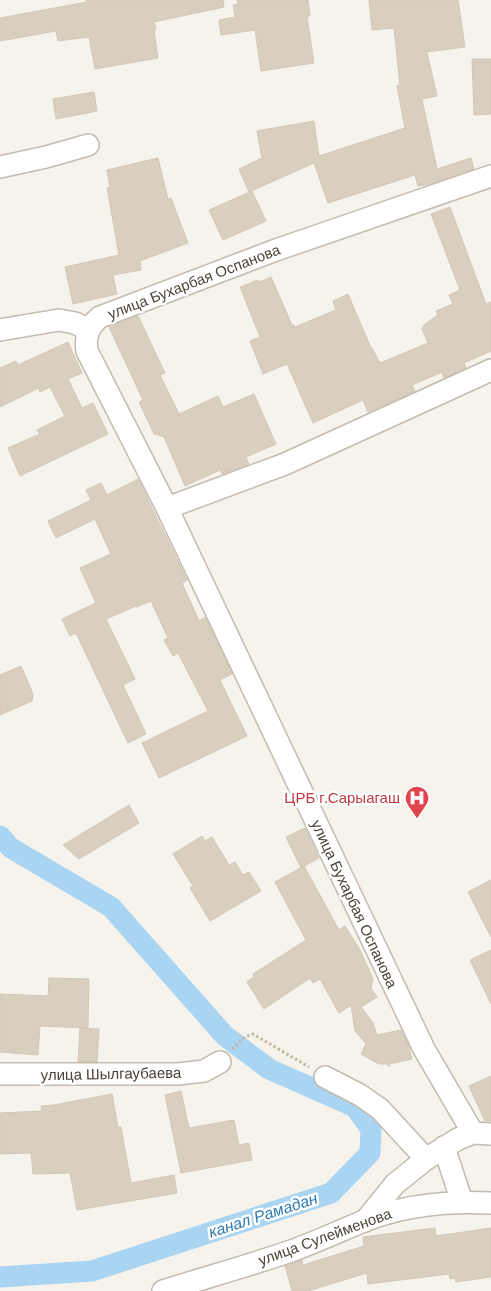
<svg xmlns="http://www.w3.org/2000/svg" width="491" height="1291" viewBox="0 0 491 1291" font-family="'DM Sans',sans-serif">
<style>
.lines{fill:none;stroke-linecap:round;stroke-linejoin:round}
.canal{stroke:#a9d4f2;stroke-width:21}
.building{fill:#d8cfc1;stroke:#d3c7b4}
.minor-casing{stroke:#c2bbae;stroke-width:24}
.path{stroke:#c4b79f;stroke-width:3;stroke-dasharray:2.5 2.5;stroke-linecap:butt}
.minor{stroke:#fff;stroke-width:21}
.labels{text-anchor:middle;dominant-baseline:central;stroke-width:5;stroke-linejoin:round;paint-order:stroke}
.street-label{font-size:15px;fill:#4b4439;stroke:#fff}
.health-label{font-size:15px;fill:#be3a42;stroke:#fff;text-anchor:end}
.water-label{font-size:16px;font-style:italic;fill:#2e7ab2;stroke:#fff}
</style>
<rect width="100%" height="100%" fill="#f6f3ec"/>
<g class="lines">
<polyline class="canal" points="0,836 11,848 111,907 225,1036 269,1069 355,1107 371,1129 370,1153 331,1193 92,1271 0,1277"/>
</g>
<g class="building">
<polygon points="86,0 223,0 224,7 154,22 156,29 154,30 158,58 95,69 89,37 58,41 56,31 0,41 0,18 87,2"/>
<polygon points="237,0 308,0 310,16 307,16 314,63 261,71 255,30 221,35 219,20 235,17 233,5 238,4"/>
<polygon points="369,0 458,0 465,47 427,52 437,96 422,99 437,169 471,158 474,169 430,184 418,186 415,175 328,203 314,163 249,192 239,169 262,158 257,131 314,121 319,156 405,128 397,86 400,85 394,28 372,30"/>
<polygon points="472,59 491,59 491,114 474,115"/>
<polygon points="94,92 97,111 56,119 53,99"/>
<polygon points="158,158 168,199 171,198 188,243 140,261 141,270 113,275 117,294 73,304 65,267 119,255 107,188 110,187 107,170"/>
<polygon points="252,191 266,221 223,240 209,210"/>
<polygon points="450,207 486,304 491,302 491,351 464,363 466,368 444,378 442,372 412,385 415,391 368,412 363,400 313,423 287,364 263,374 250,341 260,337 240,287 258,280 260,282 271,277 292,325 294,325 295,327 336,310 333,301 348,294 371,348 372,348 380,363 428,343 422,329 425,324 438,315 436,311 453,304 449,295 460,290 431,214"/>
<polygon points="138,316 165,373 160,375 179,414 218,396 223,407 254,394 276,444 246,457 249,464 222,474 220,470 185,486 164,437 154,434 139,402 143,400 109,327"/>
<polygon points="68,342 82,373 68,379 82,408 93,403 108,434 20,476 8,448 40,434 37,430 65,416 50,387 40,392 39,388 0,407 0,368 16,361 18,365"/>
<polygon points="138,479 187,580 182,583 199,621 205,617 232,674 220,680 247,736 159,778 142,743 208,711 178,653 173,656 164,640 168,638 151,601 136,607 136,606 106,619 135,679 123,685 146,734 128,743 76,633 70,636 62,619 96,603 80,568 111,554 95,519 56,538 48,521 91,500 86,490 101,483 107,495"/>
<polygon points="21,666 33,694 32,701 0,715 0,675"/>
<polygon points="129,805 139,823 79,859 63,845"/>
<polygon points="305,828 319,858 301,868 286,837"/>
<polygon points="202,836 205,841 212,837 229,865 235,862 243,875 249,872 261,891 210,921 190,888 193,886 173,854"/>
<polygon points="304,866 339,930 345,926 360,950 373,979 371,988 377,997 361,1007 373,1023 377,1035 401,1030 409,1047 412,1059 389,1064 390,1067 387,1064 379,1064 361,1054 366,1044 355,1031 351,1005 339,1013 320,979 313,983 310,978 264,1009 247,982 254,977 253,974 306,940 275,882"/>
<polygon points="491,880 491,937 468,892"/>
<polygon points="491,950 491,1004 470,960"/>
<polygon points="49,978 89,979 88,1028 40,1026 38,1055 0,1052 0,994 48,996"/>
<polygon points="80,1028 99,1029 97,1062 78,1062"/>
<polygon points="491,1076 491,1121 485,1121 469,1086"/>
<polygon points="181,1091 189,1128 234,1120 239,1145 249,1143 252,1160 181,1173 165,1095"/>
<polygon points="112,1094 118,1127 121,1127 131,1183 174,1175 177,1193 77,1210 70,1173 33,1174 31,1153 0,1154 0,1113 42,1111 41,1106 54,1105"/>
<polygon points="435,1228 436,1236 491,1228 491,1277 456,1282 455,1278 450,1279 449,1274 368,1284 367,1273 308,1291 292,1291 285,1266 302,1260 303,1265 364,1246 363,1237"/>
</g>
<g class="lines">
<defs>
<g id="minor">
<polyline points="0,167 46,157 88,145"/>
<polyline points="0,330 59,320 75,323 89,330"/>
<polyline points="167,508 285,464 491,370"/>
<polyline points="0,1074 178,1074 204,1071 220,1062"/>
<polyline points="325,1077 360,1095 380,1109 426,1159"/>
<path d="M473 1133 424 1049 167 508 87 351C85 336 88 327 100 317L276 250 491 176"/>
<polyline points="444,1147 462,1202"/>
<polyline points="365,1221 395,1184 426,1159 458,1139 473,1133 491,1134"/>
<path d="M163 1291C207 1277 251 1265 294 1250 318 1241 340 1231 364 1221 404 1205 449 1201 491 1203"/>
</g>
</defs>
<use href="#minor" class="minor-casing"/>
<polyline class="path" points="232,1049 245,1037 253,1034 309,1067"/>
<use href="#minor" class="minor"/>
</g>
<defs>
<symbol id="hospital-pin" viewBox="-11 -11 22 30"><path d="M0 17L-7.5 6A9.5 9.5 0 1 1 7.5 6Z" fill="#e0444e" stroke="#fff"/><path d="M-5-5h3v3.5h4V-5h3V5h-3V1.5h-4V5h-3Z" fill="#fff"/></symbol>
</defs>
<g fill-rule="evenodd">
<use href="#hospital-pin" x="403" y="784" width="28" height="38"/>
</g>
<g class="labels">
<g class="street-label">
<text transform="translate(194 282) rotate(-21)">улица Бухарбая Оспанова</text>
<text transform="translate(354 904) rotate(65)">улица Бухарбая Оспанова</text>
<text transform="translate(111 1074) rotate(-1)">улица Шылгаубаева</text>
<text transform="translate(325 1237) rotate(-20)">улица Сулейменова</text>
</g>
<g class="health-label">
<text x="400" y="798">ЦРБ г.Сарыагаш</text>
</g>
<g class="water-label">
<text transform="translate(263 1215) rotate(-18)">канал Рамадан</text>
</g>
</g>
</svg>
